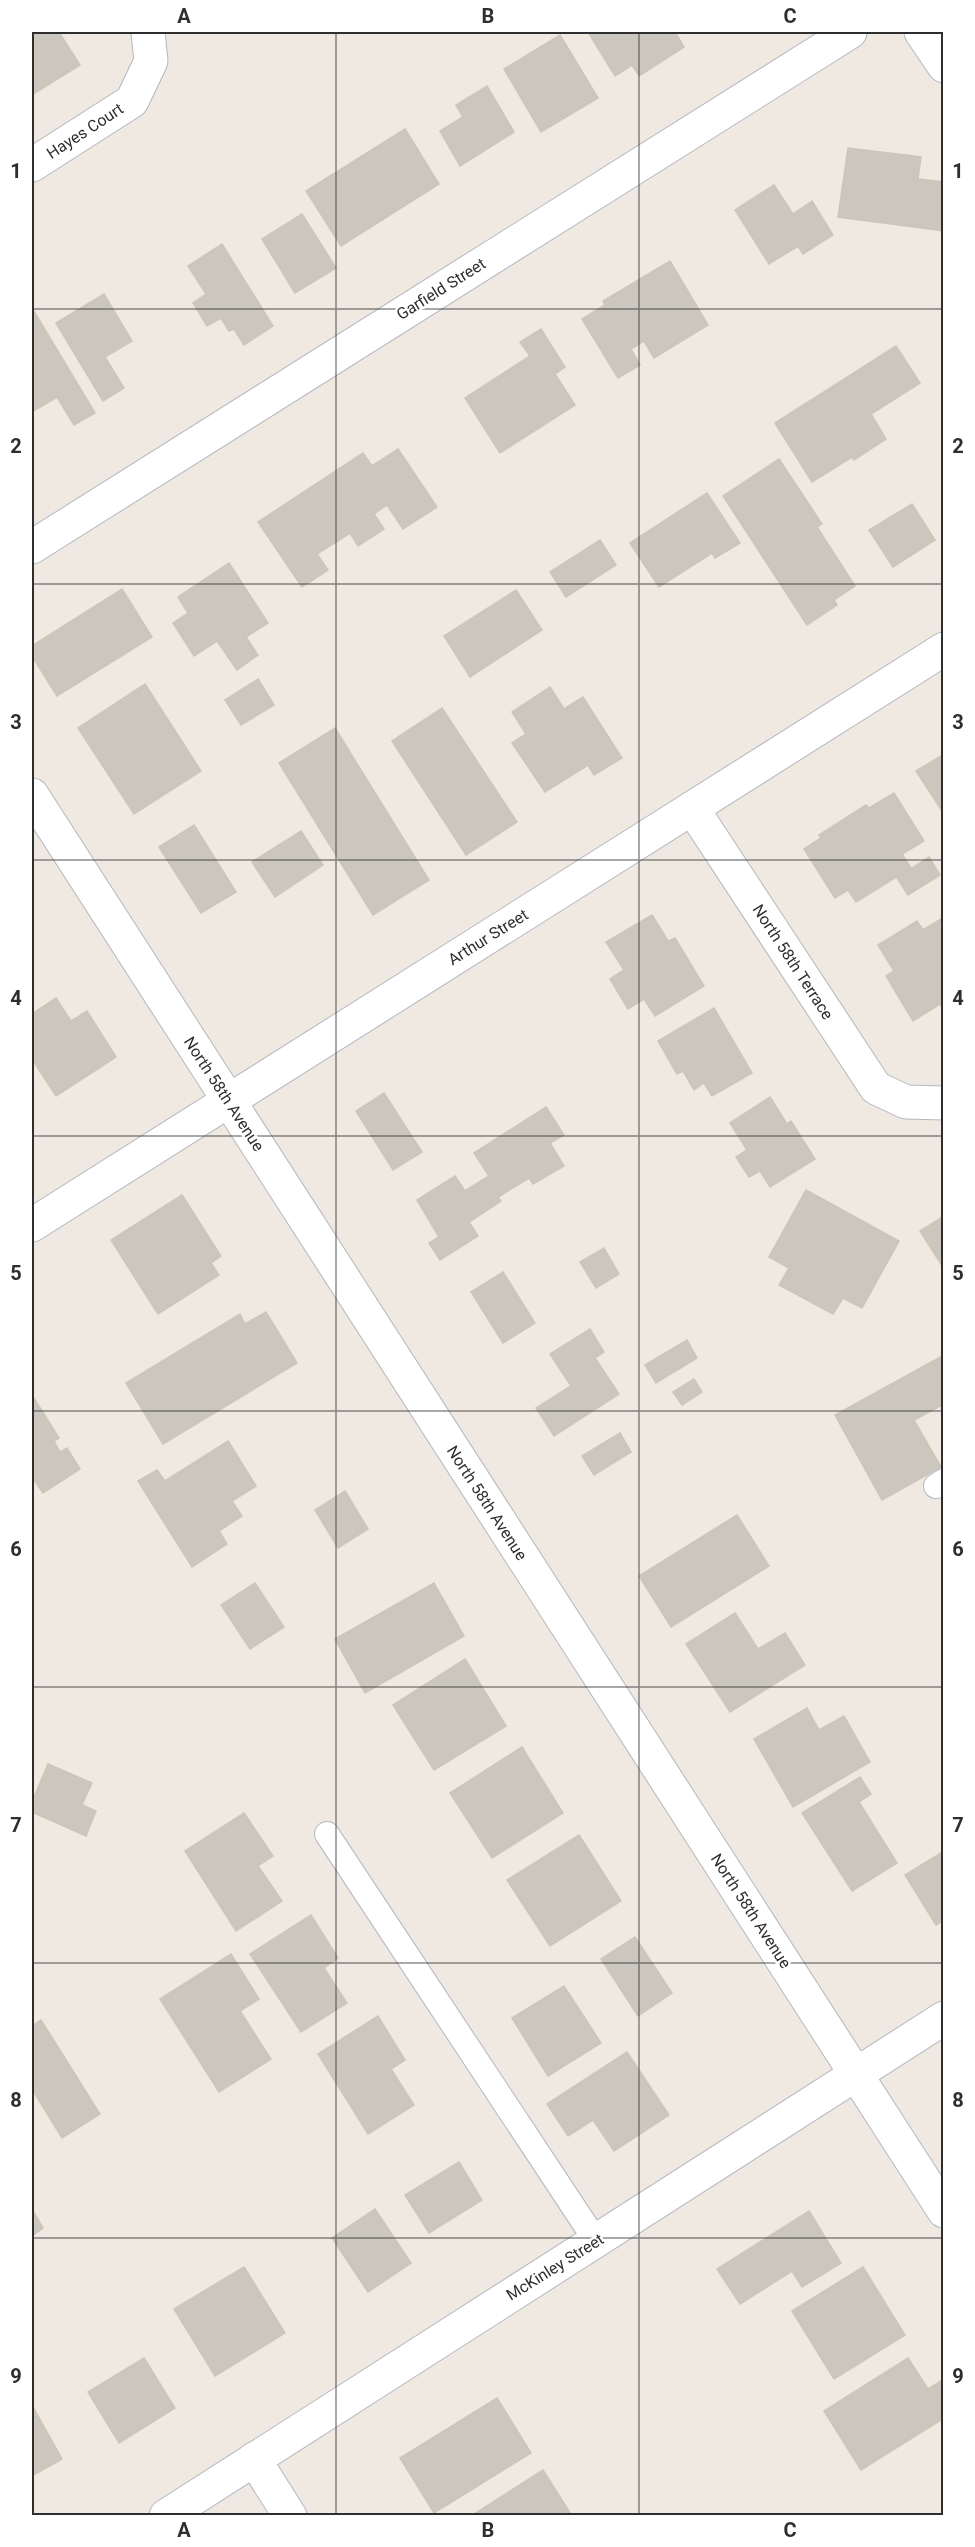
<svg xmlns="http://www.w3.org/2000/svg" width="975" height="2547" viewBox="0 0 975 2547" font-family="Roboto,sans-serif">
<style>
.building{fill:#cbc7bf;stroke:#cbc5ba;stroke-width:1.5}
.lines{fill:none;stroke-linecap:round;stroke-linejoin:round}
.lane-casing{stroke:#b4b7c1;stroke-width:26}
.street-casing{stroke:#b4b7c1;stroke-width:35}
.lane{stroke:#fff;stroke-width:24}
.street{stroke:#fff;stroke-width:33}
.grid{fill:none;stroke:#2e2e2e;stroke-width:1.5;stroke-opacity:0.55}
.labels{text-anchor:middle;dominant-baseline:central;stroke-width:5;stroke-linejoin:round;paint-order:stroke}
.street-label{font-size:16px;fill:#2e2e2e;stroke:#fff}
.neatline{fill:none;stroke:#2e2e2e;stroke-width:2}
.grid-label{font-size:20px;text-anchor:middle;font-weight:bold;fill:#2e2e2e}
</style>
<rect width="100%" height="100%" fill="#efe9e1"/>
<g class="building">
<polygon points="32,32 59,32 80,65 32,95"/>
<polygon points="588,32 675,32 684,47 639,76 632,65 615,76"/>
<polygon points="560,35 598,98 541,132 504,69"/>
<polygon points="487,86 514,132 460,166 440,131 463,117 456,105"/>
<polygon points="405,129 439,184 341,246 306,191"/>
<polygon points="848,148 921,157 918,179 944,182 944,231 838,217"/>
<polygon points="774,185 793,214 812,201 833,235 803,254 798,246 769,264 735,210"/>
<polygon points="302,214 336,268 295,293 262,239"/>
<polygon points="222,244 273,326 244,345 234,329 229,331 221,318 207,326 193,303 206,294 188,266"/>
<polygon points="670,261 708,325 654,358 644,341 631,349 640,365 618,378 582,319 605,305 603,301"/>
<polygon points="104,294 132,341 105,357 124,388 103,401 56,323"/>
<polygon points="32,308 95,413 74,425 57,397 32,412"/>
<polygon points="541,329 565,367 555,374 575,405 500,453 465,398 530,356 520,342"/>
<polygon points="896,346 920,383 871,414 886,439 854,460 852,457 812,482 775,423"/>
<polygon points="398,449 437,507 403,529 387,505 374,514 384,529 358,546 350,533 317,554 328,570 302,587 258,522 363,453 372,466"/>
<polygon points="779,459 822,524 817,527 855,586 834,600 837,605 807,625 723,496"/>
<polygon points="707,493 740,543 715,558 712,553 659,587 630,543"/>
<polygon points="912,504 935,540 893,567 869,530"/>
<polygon points="600,540 616,565 566,597 550,572"/>
<polygon points="229,563 268,623 246,637 258,655 237,670 217,641 194,656 173,623 188,613 178,597"/>
<polygon points="122,589 152,637 57,696 32,656 32,646"/>
<polygon points="516,590 542,630 470,677 444,636"/>
<polygon points="258,679 274,705 241,725 225,700"/>
<polygon points="145,684 201,771 134,814 78,728"/>
<polygon points="550,687 564,709 583,697 622,758 594,775 588,765 545,792 512,743 526,734 512,712"/>
<polygon points="442,708 517,822 466,855 392,741"/>
<polygon points="335,728 429,880 373,915 279,763"/>
<polygon points="944,754 944,814 916,771"/>
<polygon points="894,793 924,841 902,854 911,868 856,902 848,890 835,898 804,849 821,838 819,835 866,805 869,808"/>
<polygon points="194,825 236,892 201,913 159,847"/>
<polygon points="301,831 323,865 275,897 252,862"/>
<polygon points="929,857 940,875 908,895 897,878"/>
<polygon points="652,915 668,941 675,938 704,986 655,1016 644,999 628,1009 610,979 624,970 606,942"/>
<polygon points="944,917 944,1010 940,1004 913,1021 886,976 894,971 878,945 917,921 923,930"/>
<polygon points="56,998 71,1021 87,1011 116,1057 56,1096 32,1059 32,1014"/>
<polygon points="714,1008 752,1073 712,1096 704,1083 694,1090 683,1071 677,1074 658,1041"/>
<polygon points="384,1093 422,1152 393,1170 356,1111"/>
<polygon points="770,1097 787,1124 791,1121 815,1159 770,1187 760,1171 749,1177 736,1157 747,1150 730,1123"/>
<polygon points="546,1107 564,1135 550,1143 564,1166 533,1184 529,1178 498,1197 501,1201 469,1222 478,1236 440,1260 429,1243 439,1237 417,1200 455,1176 465,1191 489,1176 474,1153"/>
<polygon points="806,1190 899,1241 862,1308 843,1298 833,1314 779,1285 789,1268 769,1257"/>
<polygon points="182,1195 221,1256 211,1263 219,1275 158,1314 111,1240"/>
<polygon points="944,1216 944,1269 920,1231"/>
<polygon points="604,1248 619,1274 596,1288 580,1262"/>
<polygon points="503,1272 535,1323 503,1343 471,1292"/>
<polygon points="266,1312 297,1363 163,1444 126,1383 240,1314 245,1324"/>
<polygon points="590,1329 604,1352 595,1358 619,1394 554,1436 536,1408 571,1386 550,1354"/>
<polygon points="687,1340 697,1358 656,1383 645,1365"/>
<polygon points="944,1355 944,1404 914,1420 941,1467 882,1500 835,1415"/>
<polygon points="694,1379 702,1392 682,1405 673,1392"/>
<polygon points="32,1395 59,1438 54,1441 60,1452 67,1448 80,1469 43,1493 32,1477"/>
<polygon points="620,1433 631,1452 594,1475 582,1456"/>
<polygon points="228,1441 256,1486 232,1501 242,1516 219,1531 227,1544 192,1567 138,1481 157,1470 165,1481"/>
<polygon points="345,1491 368,1529 338,1548 315,1510"/>
<polygon points="737,1515 769,1566 671,1627 639,1576"/>
<polygon points="255,1583 284,1627 250,1649 221,1605"/>
<polygon points="434,1583 464,1636 365,1693 335,1639"/>
<polygon points="735,1613 758,1649 785,1633 805,1665 730,1712 686,1644"/>
<polygon points="465,1659 506,1726 434,1770 393,1705"/>
<polygon points="807,1708 819,1730 844,1716 870,1762 793,1807 754,1739"/>
<polygon points="522,1747 563,1813 492,1858 450,1793"/>
<polygon points="48,1764 92,1783 82,1805 96,1811 86,1836 32,1812 32,1802"/>
<polygon points="860,1777 871,1794 859,1802 897,1863 852,1891 802,1813"/>
<polygon points="244,1813 273,1856 258,1866 282,1901 236,1931 185,1851"/>
<polygon points="579,1835 621,1901 550,1946 507,1880"/>
<polygon points="944,1851 944,1920 936,1925 905,1875"/>
<polygon points="311,1915 338,1958 324,1968 347,2003 301,2032 250,1954"/>
<polygon points="635,1937 672,1993 638,2016 601,1959"/>
<polygon points="231,1954 259,1999 240,2011 271,2059 219,2092 160,1999"/>
<polygon points="564,1986 601,2043 548,2076 512,2018"/>
<polygon points="378,2016 405,2060 391,2069 414,2105 368,2134 318,2054"/>
<polygon points="41,2020 100,2114 62,2138 32,2089 32,2026"/>
<polygon points="627,2052 669,2115 614,2151 593,2120 568,2136 547,2104"/>
<polygon points="459,2162 482,2200 429,2233 405,2195"/>
<polygon points="32,2209 43,2228 32,2236"/>
<polygon points="375,2209 411,2263 368,2292 332,2238"/>
<polygon points="809,2211 841,2263 802,2287 792,2271 740,2304 717,2269"/>
<polygon points="244,2267 285,2333 215,2376 174,2309"/>
<polygon points="863,2267 905,2335 834,2379 792,2311"/>
<polygon points="144,2358 175,2408 119,2443 88,2392"/>
<polygon points="908,2358 928,2389 941,2381 944,2384 944,2418 861,2470 824,2411"/>
<polygon points="497,2398 531,2453 434,2513 400,2458"/>
<polygon points="32,2405 62,2459 32,2476"/>
<polygon points="543,2470 572,2516 471,2516"/>
</g>
<g class="lines">
<defs>
<g id="lane">
<polyline points="936,1486 944,1481"/>
<polyline points="327,1834 596,2241"/>
</g>
<g id="street">
<polyline points="921,32 944,66"/>
<polyline points="32,165 132,101 151,61 148,32"/>
<polyline points="32,547 850,32"/>
<polyline points="32,795 944,2211"/>
<polyline points="692,808 876,1088 906,1102 944,1103"/>
<polyline points="32,1225 944,649"/>
<polyline points="254,2459 290,2516"/>
<polyline points="166,2516 944,2018"/>
</g>
</defs>
<use href="#lane" class="lane-casing"/>
<use href="#street" class="street-casing"/>
<use href="#lane" class="lane"/>
<use href="#street" class="street"/>
</g>
<path class="grid" d="M336 32V2516M639 32V2516M32 309H944M32 584H944M32 860H944M32 1136H944M32 1411H944M32 1687H944M32 1963H944M32 2238H944"/>
<g class="labels">
<g class="street-label">
<text transform="translate(85 131) rotate(-33)">Hayes Court</text>
<text transform="translate(441 289) rotate(-32)">Garfield Street</text>
<text transform="translate(488 937) rotate(-32)">Arthur Street</text>
<text transform="translate(793 962) rotate(57)">North 58th Terrace</text>
<text transform="translate(224 1094) rotate(57)">North 58th Avenue</text>
<text transform="translate(487 1503) rotate(57)">North 58th Avenue</text>
<text transform="translate(751 1911) rotate(57)">North 58th Avenue</text>
<text transform="translate(555 2267) rotate(-32)">McKinley Street</text>
</g>
</g>
<rect width="975" height="2547" fill="none" stroke="#ffffff" stroke-width="66"/>
<rect x="33" y="33" width="909" height="2481" class="neatline"/>
<g class="grid-label">
<text x="184" y="23">A</text>
<text x="488" y="23">B</text>
<text x="790" y="23">C</text>
<text x="16" y="178">1</text>
<text x="958" y="178">1</text>
<text x="16" y="453">2</text>
<text x="958" y="453">2</text>
<text x="16" y="729">3</text>
<text x="958" y="729">3</text>
<text x="16" y="1005">4</text>
<text x="958" y="1005">4</text>
<text x="16" y="1280">5</text>
<text x="958" y="1280">5</text>
<text x="16" y="1556">6</text>
<text x="958" y="1556">6</text>
<text x="16" y="1832">7</text>
<text x="958" y="1832">7</text>
<text x="16" y="2107">8</text>
<text x="958" y="2107">8</text>
<text x="16" y="2383">9</text>
<text x="958" y="2383">9</text>
<text x="184" y="2537">A</text>
<text x="488" y="2537">B</text>
<text x="790" y="2537">C</text>
</g>
</svg>
